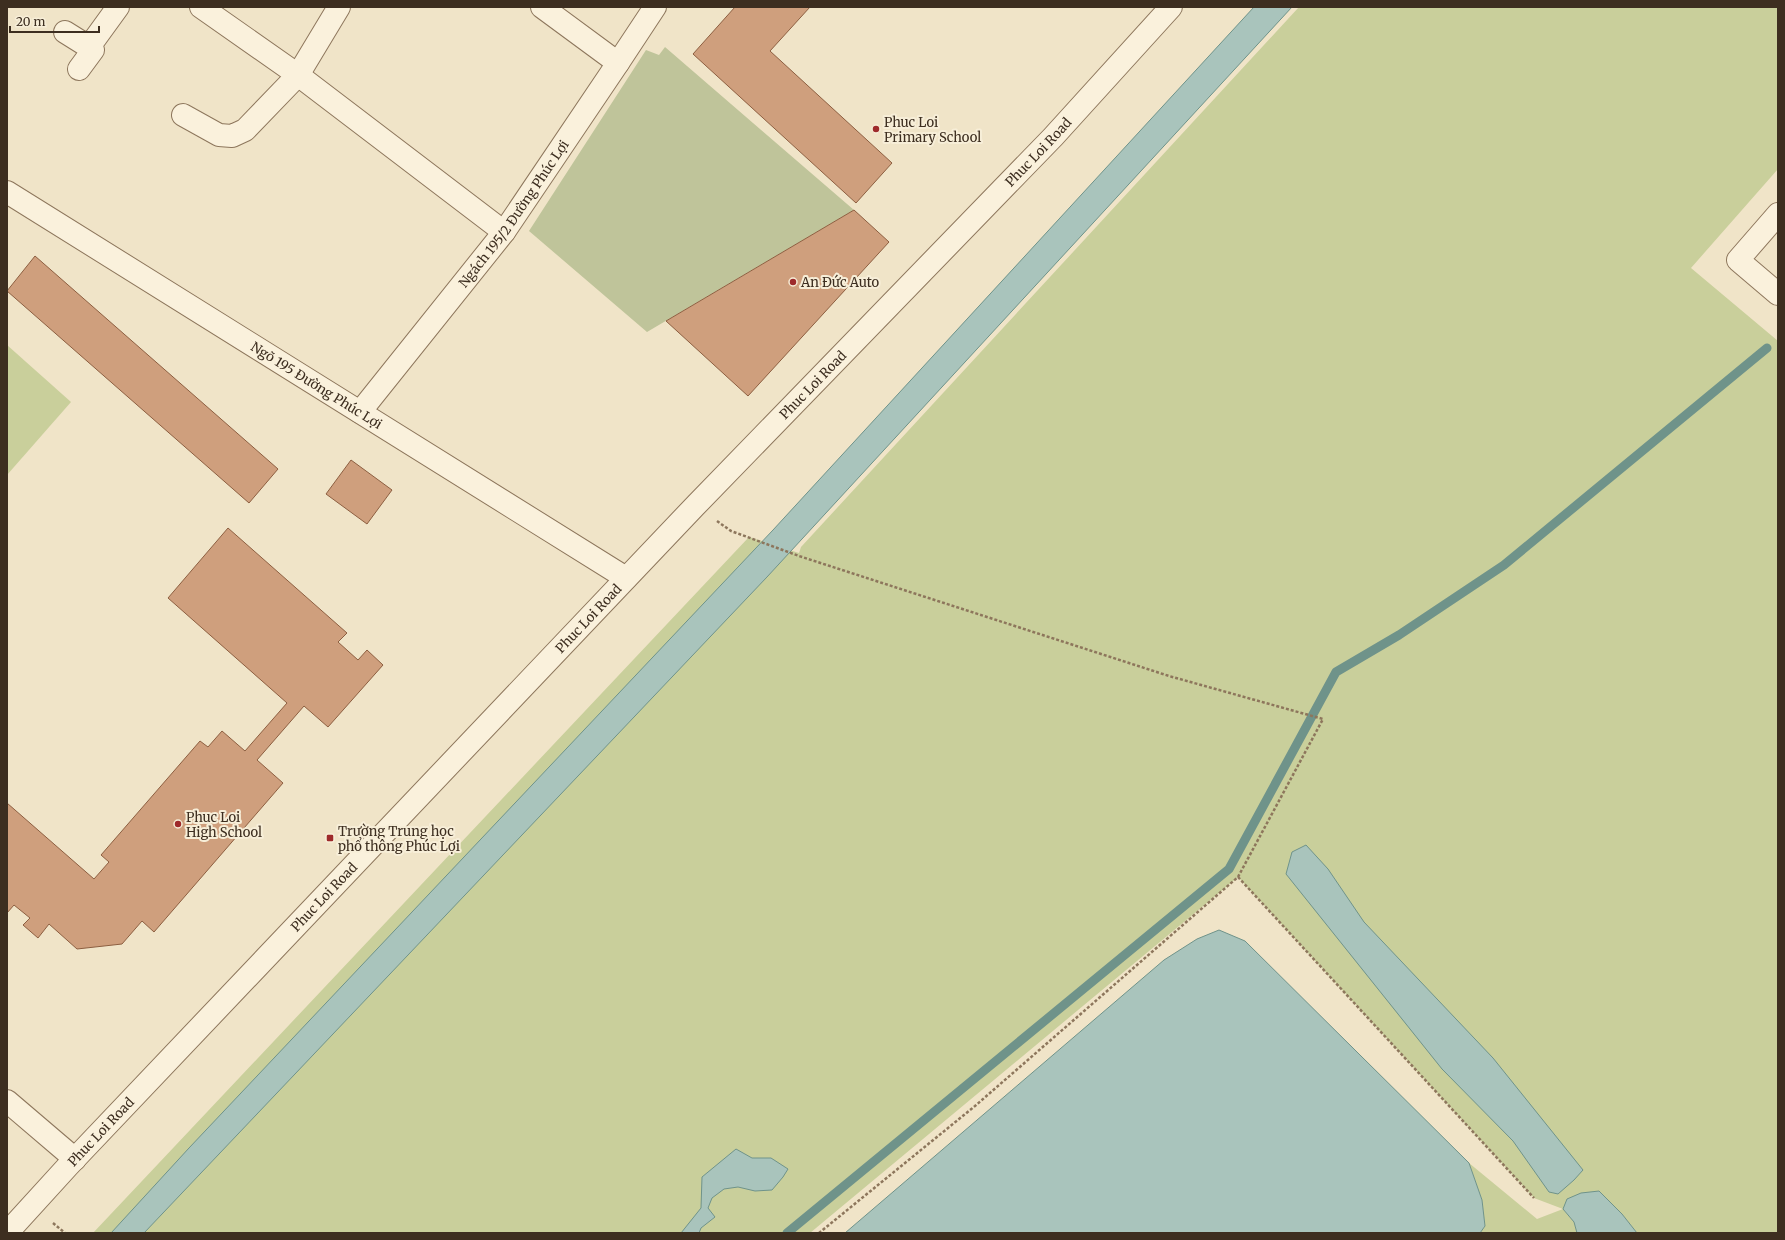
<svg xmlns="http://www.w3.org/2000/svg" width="1785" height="1240" viewBox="0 0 1785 1240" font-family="Merriweather,serif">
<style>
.green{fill:#c9cf9b}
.cemetery{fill:#bfc49a}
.water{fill:#a9c4bc;stroke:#6f938a}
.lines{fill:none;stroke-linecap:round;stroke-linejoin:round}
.stream{stroke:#6f938a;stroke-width:9}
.building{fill:#cf9f7d;stroke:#8d5f41}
.minor-casing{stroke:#8d765c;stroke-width:24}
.path{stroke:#8d765c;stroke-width:2.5;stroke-dasharray:3 2;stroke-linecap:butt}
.minor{stroke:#faf1dc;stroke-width:22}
.poi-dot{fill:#9e2a2b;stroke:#f7eed8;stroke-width:1.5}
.labels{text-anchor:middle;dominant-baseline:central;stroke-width:4;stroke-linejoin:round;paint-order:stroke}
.poi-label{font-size:13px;fill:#3d2e20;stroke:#f7eed8;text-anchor:start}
.street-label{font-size:13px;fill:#3d2e20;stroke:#f7eed8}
</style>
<rect width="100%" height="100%" fill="#f0e4c8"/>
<g class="green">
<polygon points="1299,7 1778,7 1778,169 1691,268 1778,341 1778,1233 1637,1233 1622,1214 1599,1191 1563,1209 1574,1222 1577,1233 1480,1233 1485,1226 1482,1200 1469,1163 1537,1219 1563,1209 1534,1198 1238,877 810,1233 93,1233 749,537 799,553 801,547"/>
<polygon points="7,345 71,402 7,475"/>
</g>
<polygon class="cemetery" points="665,47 854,210 647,332 529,231 646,50 659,55"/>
<g class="water">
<polygon points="1254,7 1292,7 767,577 144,1233 111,1233 189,1148 773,530"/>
<polygon points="1306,845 1328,869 1364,922 1493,1058 1583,1170 1574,1180 1558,1194 1549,1192 1513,1141 1442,1069 1286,874 1292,852"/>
<polygon points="1219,930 1245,941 1469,1163 1482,1200 1485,1226 1480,1233 845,1233 1164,960 1197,939"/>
<polygon points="736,1149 752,1158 771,1158 788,1169 783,1177 772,1190 755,1191 738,1187 724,1189 712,1198 708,1208 715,1217 701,1228 699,1233 681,1233 701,1208 702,1177"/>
<polygon points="1599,1191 1622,1214 1637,1233 1577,1233 1574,1222 1563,1209 1567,1199 1581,1193"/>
</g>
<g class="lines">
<polyline class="stream" points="787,1233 1229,869 1336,672 1399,635 1504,565 1767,348"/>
</g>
<g class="building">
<polygon points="735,7 810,7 770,51 892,163 856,203 693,54"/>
<polygon points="854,210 889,242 748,396 666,321"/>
<polygon points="35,256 278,469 249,503 7,291"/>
<polygon points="351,460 392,490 367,524 326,494"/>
<polygon points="228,528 347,633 338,642 358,660 367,650 383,665 328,727 304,706 257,760 283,783 154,932 142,921 122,944 77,949 49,924 38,938 23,925 30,918 14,905 7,913 7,803 94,879 109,862 101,855 200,741 208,747 222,731 245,751 287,703 168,598"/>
</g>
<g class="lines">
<defs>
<g id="minor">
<polyline points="201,7 298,75 504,232"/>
<polyline points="542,7 618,63"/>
<polyline points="65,32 89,47"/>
<polyline points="79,69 93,50 89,47 118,7"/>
<polyline points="183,115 219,135 232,136 245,130 298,75 339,7"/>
<path id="s1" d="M7 192 626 578"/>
<polyline points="1778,214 1738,260 1778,294"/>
<path id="s2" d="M360 412 504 232 618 63 655 7"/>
<polyline points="7,1101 75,1159"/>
<path id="s3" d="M7 1233 68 1166 695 506 1053 137 1171 7"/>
</g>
</defs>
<use href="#minor" class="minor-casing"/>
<g class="path">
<polyline points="717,521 731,531 799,556 1169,676 1323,719 1238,877 975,1106 819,1233"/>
<polyline points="1238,877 1534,1198"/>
<polyline points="53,1223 65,1233"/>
</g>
<use href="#minor" class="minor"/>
</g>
<g class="poi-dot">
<circle cx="876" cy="129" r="4"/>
<circle cx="793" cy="282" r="4"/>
<circle cx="178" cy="824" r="4"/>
<rect x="326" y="834" width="8" height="8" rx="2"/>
</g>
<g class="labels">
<g class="poi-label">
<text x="884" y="122">Phuc Loi<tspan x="884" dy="15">Primary School</tspan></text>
<text x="801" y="282">An Đức Auto</text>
<text x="186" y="817">Phuc Loi<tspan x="186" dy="15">High School</tspan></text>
<text x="338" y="831">Trường Trung học<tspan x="338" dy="15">phổ thông Phúc Lợi</tspan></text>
</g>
<g class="street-label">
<text stroke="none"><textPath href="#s3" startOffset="1494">Phuc Loi Road</textPath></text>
<text stroke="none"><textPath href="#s2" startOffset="251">Ngách 195/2 Đường Phúc Lợi</textPath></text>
<text stroke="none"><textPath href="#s1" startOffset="365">Ngõ 195 Đường Phúc Lợi</textPath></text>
<text stroke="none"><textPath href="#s3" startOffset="1170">Phuc Loi Road</textPath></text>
<text stroke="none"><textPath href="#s3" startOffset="846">Phuc Loi Road</textPath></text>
<text stroke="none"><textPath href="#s3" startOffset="462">Phuc Loi Road</textPath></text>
<text stroke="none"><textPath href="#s3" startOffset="138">Phuc Loi Road</textPath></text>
</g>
</g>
<rect width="1785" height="1240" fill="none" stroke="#3d2e20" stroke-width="16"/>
<path d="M10 26v6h89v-6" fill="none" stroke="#3d2e20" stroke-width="2"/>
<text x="16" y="26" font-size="12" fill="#3d2e20" stroke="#f7eed8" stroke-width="3" paint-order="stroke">20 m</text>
</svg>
